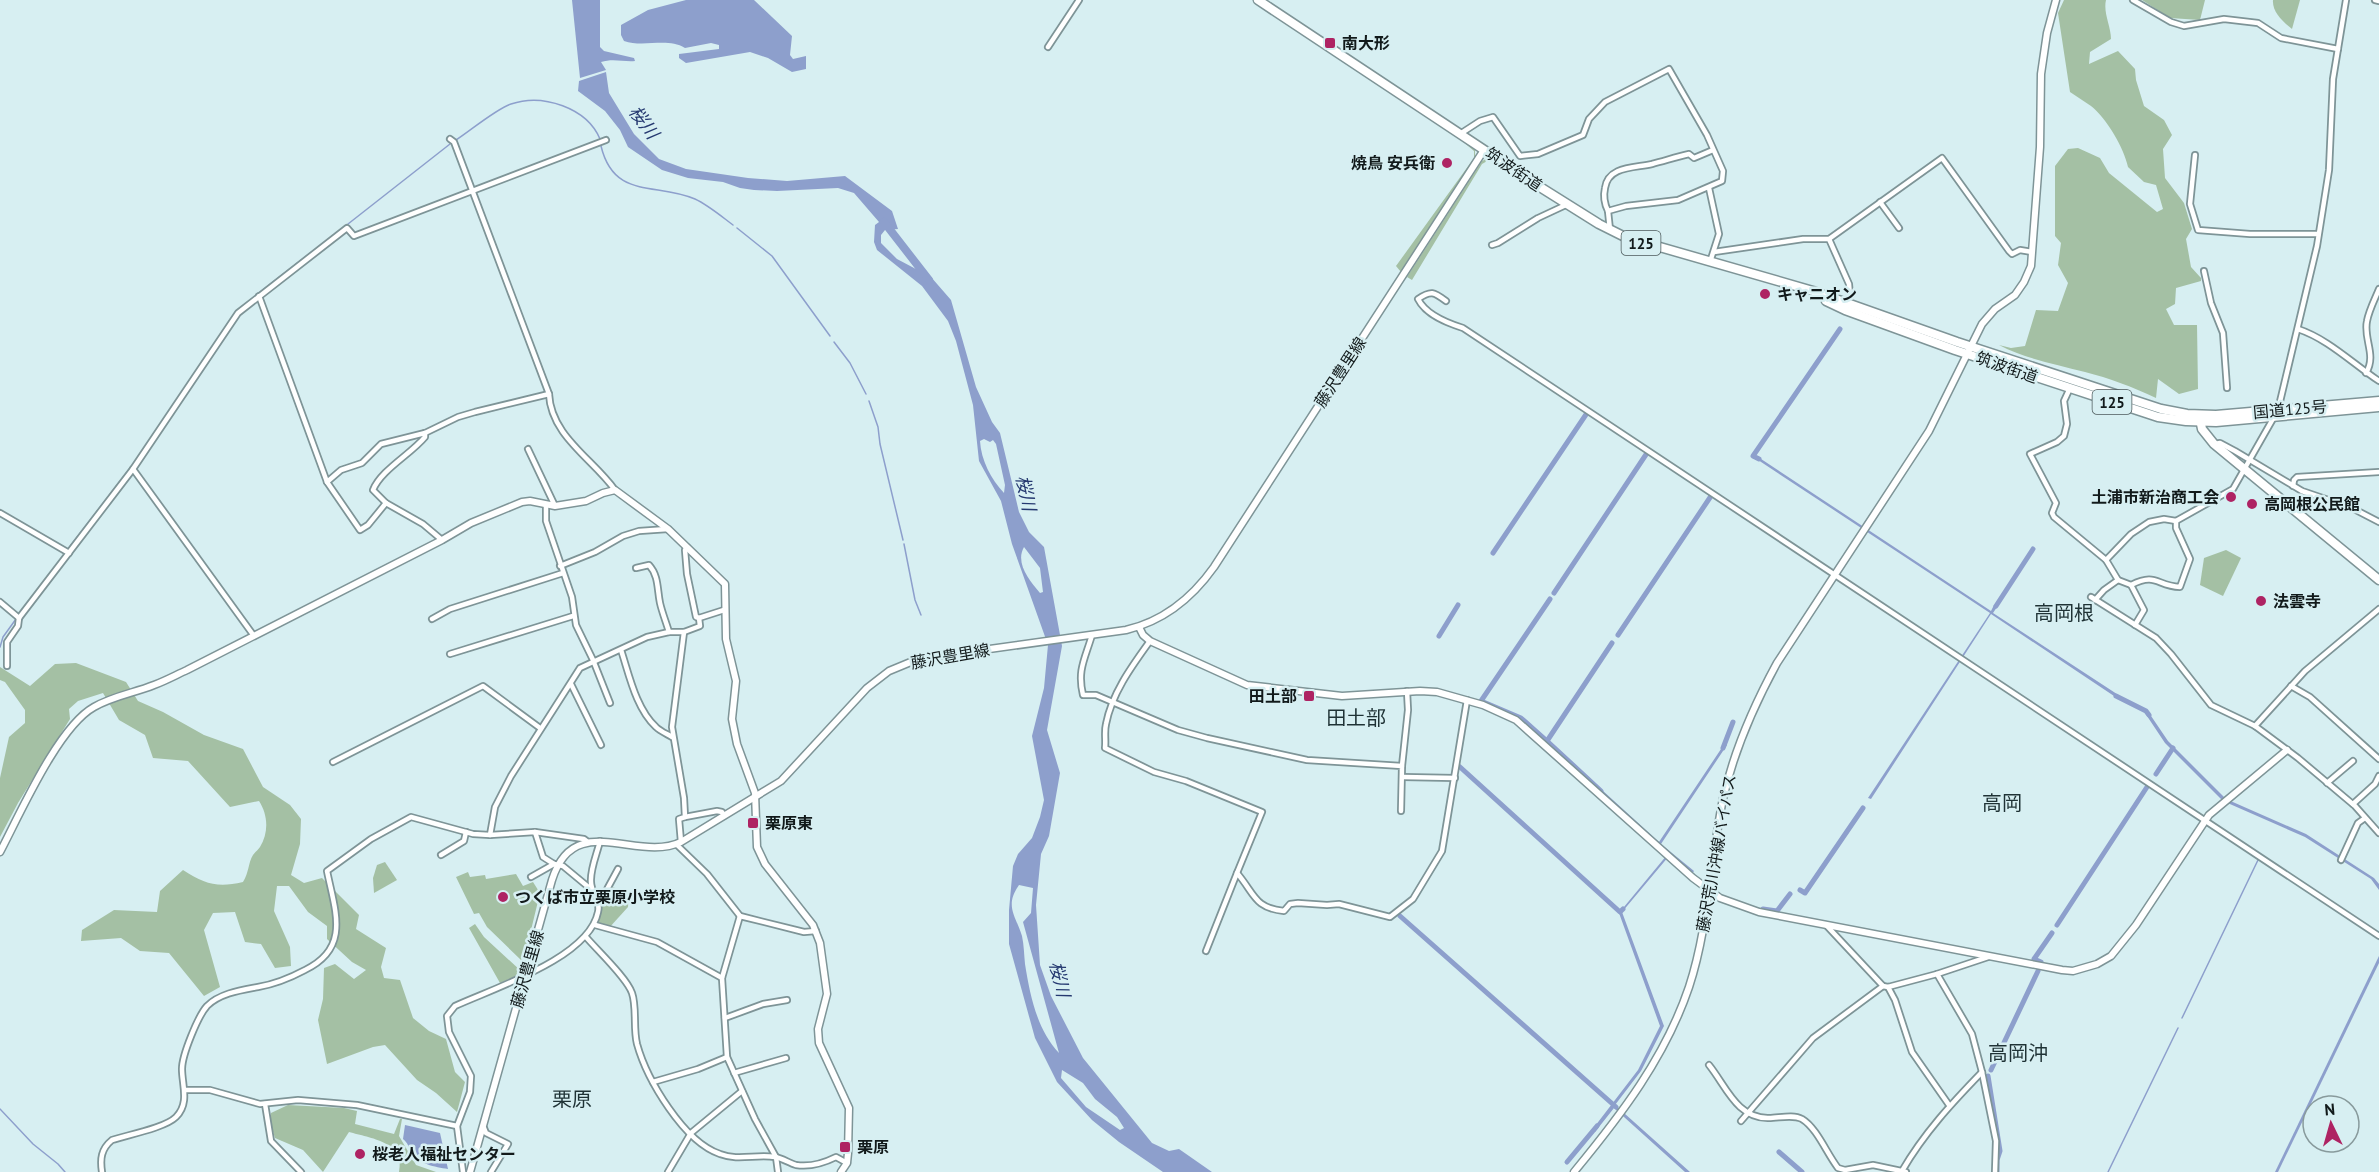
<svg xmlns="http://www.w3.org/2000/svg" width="2379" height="1172" viewBox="0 0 2379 1172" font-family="'PT Sans','Noto Sans JP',sans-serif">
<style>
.green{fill:#a4c0a4}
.water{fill:#8d9fcc;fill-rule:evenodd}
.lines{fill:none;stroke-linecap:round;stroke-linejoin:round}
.stream{stroke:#8d9fcc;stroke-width:1.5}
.canal{stroke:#8d9fcc;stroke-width:5}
.river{stroke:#8d9fcc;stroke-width:8}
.street-casing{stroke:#7e9497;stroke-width:8}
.secondary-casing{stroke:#7e9497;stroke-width:9}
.highway-casing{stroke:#7e9497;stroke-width:11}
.street{stroke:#fff;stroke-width:4.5}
.secondary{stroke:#fff;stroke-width:6}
.highway{stroke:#fff;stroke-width:8}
.poi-dot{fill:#ae2363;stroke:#d7eff2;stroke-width:2}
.labels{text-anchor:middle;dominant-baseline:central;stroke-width:5;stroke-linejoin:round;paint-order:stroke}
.shield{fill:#d7eff2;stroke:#4d5a5c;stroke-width:1.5}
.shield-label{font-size:15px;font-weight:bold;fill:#121a1b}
.poi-label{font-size:16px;font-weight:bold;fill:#121a1b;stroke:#d7eff2;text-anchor:start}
.street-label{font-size:16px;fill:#121a1b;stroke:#d7eff2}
.water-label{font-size:18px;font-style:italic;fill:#253970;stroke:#d7eff2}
.quarter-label{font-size:20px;fill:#1f3235;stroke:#d7eff2}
</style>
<rect width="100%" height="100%" fill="#d7eff2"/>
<g class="green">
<path d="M2064 0H2106C2103 13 2111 26 2111 39L2090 52 2089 64 2118 51 2135 69 2136 80 2144 106 2164 120 2172 135 2163 149 2165 178 2184 203 2192 229 2186 239 2191 267 2201 278V281L2176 288 2175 304 2166 309 2174 325H2197L2198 389 2179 394 2158 379 2156 398C2133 387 2109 378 2085 372 2055 364 2026 359 1999 345L2011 348 2025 346 2036 310 2058 311 2068 283 2058 265 2061 243 2055 236V166L2068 149 2078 148 2100 158 2109 173 2157 212 2163 209 2156 185 2144 182 2128 167C2124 148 2107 119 2091 106 2084 101 2077 97 2070 92L2058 13Z"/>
<polygon points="2142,0 2205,0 2200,20 2170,18"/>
<path d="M2273 0H2300L2292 29C2283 22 2272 12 2273 0Z"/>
<polygon points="1461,140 1475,150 1475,158 1401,272 1396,266 1474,158 1474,151"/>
<polygon points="1486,159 1492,160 1513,173 1489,160 1482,164 1412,280 1407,277 1482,161"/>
<polygon points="2226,550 2241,558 2223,596 2200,585 2204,558"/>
<path d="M76 663 126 682 138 701 163 712 204 735 243 749 263 787 290 805 301 819 300 844 291 875 304 883 322 878 359 915 356 929 386 948 381 967 384 978 400 980 413 1018 429 1031 446 1039 455 1072 465 1082 457 1112 436 1093 417 1080 385 1045 373 1047 327 1064 318 1020 323 999 324 968 335 964 354 979 366 970 352 962 327 939V926L308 912 289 886H277L274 911 290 947 291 966 275 968 261 944 245 942 235 912 213 913 204 930 220 987 204 996 169 953 140 951 121 938 81 941 82 930 114 910 157 912 160 891 183 870C205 884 217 888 243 882 249 873 248 863 253 855 255 852 258 850 260 847 269 832 268 815 259 801L230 807 188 761 153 758 145 735 119 720 103 693 78 701 69 709 70 719 18 803 0 837V778L9 737 25 723V710L5 682 0 680V667L30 686 55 664Z"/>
<polygon points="385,862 397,880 374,893 373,878 377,865"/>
<polygon points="468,872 470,877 485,875 486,879 516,874 523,886 533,882 540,893 524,959 521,960 487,927 479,913 474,914 456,877"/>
<polygon points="610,886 629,893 628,907 609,928 597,922 601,904"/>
<polygon points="475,924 484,937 521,971 520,974 500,983 469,928"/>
<path d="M288 1105 344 1108 357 1111 355 1124 394 1134 400 1119H402L399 1136 416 1165 436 1172H399C406 1142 370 1138 349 1132L323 1172 303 1150 275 1138 270 1122 271 1113Z"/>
</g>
<g class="water">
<path d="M572 0H600V47L604 51 634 58 635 61C623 62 613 58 601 62L606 70 580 78Z"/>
<path d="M686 0H754L792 36 790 55 793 59 806 56V69L792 72 768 58 750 52 686 63 679 58V54L719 49V45L711 43 685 48C667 37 644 48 624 41L621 35V25L648 10Z"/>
<path d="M606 72 609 93 634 134 659 159 686 169 748 178 787 181 845 176 892 211 898 229 885 230 881 235V243L897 259 931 277 951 300 976 387 992 422 1000 433 1019 512 1029 532 1044 547 1062 646 1047 730 1060 773 1049 836 1041 854 1036 905 1040 965 1051 996 1083 1058 1152 1143 1169 1151 1179 1149 1212 1172H1163L1119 1142 1092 1120 1057 1082 1035 1038 1009 944V910L1013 866 1018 854 1032 838 1040 817 1044 800 1032 736 1044 688 1048 645 1012 544 1001 501 979 461 973 405 956 341 948 321 922 286 877 250 874 242 875 225 879 222 854 193 838 188 777 191 754 190 740 188 723 182 688 178 662 170 628 147 620 130 605 111 578 91 579 81ZM984 439 990 442 993 440 996 444 1005 485 1004 493C991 479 981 460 980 441ZM1024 547 1040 568 1043 592 1040 593C1029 580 1015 563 1024 547ZM1019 885 1033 888 1031 913 1023 922 1059 1053C1037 1030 1030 995 1025 964 1024 955 1024 945 1022 936 1016 916 1004 906 1019 885ZM1062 1070 1083 1083 1095 1099 1117 1117 1124 1128 1120 1130 1086 1107 1061 1078Z"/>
<polygon points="1755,455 1991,611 1994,605 1997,607 1993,613 2123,698 2121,700 2114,696 1991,614 1871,799 1868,798 1990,613 1752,456"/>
<polygon points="2147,710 2168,741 2226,799 2306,834 2374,878 2379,884 2379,890 2371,879 2305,837 2223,801 2165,743 2145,713"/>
<polygon points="1725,743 1727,745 1661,844 1694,871 1692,874 1669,856 1622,912 1664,1026 1641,1071 1615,1105 1690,1172 1685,1172 1614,1108 1595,1132 1592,1130 1638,1070 1660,1026 1619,913 1667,855 1600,793 1602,790 1659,842"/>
<polygon points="2379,956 2379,963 2278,1172 2275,1172"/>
<path d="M405 1125 440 1133 448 1169C435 1167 418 1164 411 1152 408 1146 408 1143 403 1139Z"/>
</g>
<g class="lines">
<g class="stream">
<path d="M456 140C470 131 496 109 511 104 543 93 587 108 600 139"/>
<path d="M601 146C614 200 656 182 695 199 708 205 721 216 733 225"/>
<polyline points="348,224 450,144"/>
<polyline points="737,228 772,256 830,336"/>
<polyline points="260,292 344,227"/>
<polyline points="249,302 257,295"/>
<polyline points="834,342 850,363 866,394"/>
<polyline points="869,401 878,427 880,444 903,540"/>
<polyline points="904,544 915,600 921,615"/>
<polyline points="68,549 135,462"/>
<polyline points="45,581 65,554"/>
<polyline points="0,647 3,637 16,619"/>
<polyline points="2182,1018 2258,860"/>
<polyline points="0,1109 33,1144 58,1164 65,1172"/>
<polyline points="2108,1172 2178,1028"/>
</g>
<g class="canal">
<polyline points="1759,459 1753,456 1840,329"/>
<polyline points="1493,553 1587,413"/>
<polyline points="1554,593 1647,453"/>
<polyline points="1996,606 2033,549"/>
<polyline points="1618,635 1711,496"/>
<polyline points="1439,636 1458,605"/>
<polyline points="2116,696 2146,711 2149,715"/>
<polyline points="1547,741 1521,718 1481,701 1550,599"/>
<polyline points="1723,748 1733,722"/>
<polyline points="1460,767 1620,912 1623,909"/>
<polyline points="2156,774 2173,748"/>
<polyline points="1601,791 1547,741 1612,643"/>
<polyline points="1800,890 1805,893 1863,808"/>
<polyline points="1763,909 1777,911 1790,894"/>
<polyline points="1400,916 1616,1107"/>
<polyline points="2057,925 2147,787"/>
<polyline points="2041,962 2034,959 2052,933"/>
<polyline points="1991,1070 2038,971"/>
<polyline points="1988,1076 2000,1151 1997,1160 1997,1172"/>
<polyline points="1779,1152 1802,1172"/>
<polyline points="1567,1162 1597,1126"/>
</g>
<polyline class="river" points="884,222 929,280"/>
<defs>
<g id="street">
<polyline points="2133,0 2171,22 2184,26 2224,19 2258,23 2281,38 2338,49"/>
<polyline points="2375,0 2379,1"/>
<polyline points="1048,47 1079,0"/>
<polyline points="1460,134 1480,121 1493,117 1520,156 1538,154 1583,135 1589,119 1605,102 1669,69 1707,135 1723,171 1722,181 1678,200 1626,206 1608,211 1610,230"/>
<path d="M450 139 454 142 549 394C551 436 593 459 615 490"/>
<polyline points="2195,155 2190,204 2198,230 2250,234 2318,234"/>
<polyline points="1709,188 1719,234 1710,262"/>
<polyline points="1880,202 1899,228"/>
<path d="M1608 211C1604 203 1603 197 1605 188 1608 166 1634 168 1652 164 1664 161 1676 157 1689 154L1694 158 1713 150"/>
<polyline points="1829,239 1849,284 1850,296"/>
<polyline points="1492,245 1498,243 1538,218 1568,204"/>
<polyline points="1714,252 1803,239 1829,239 1942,158 2009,251 2012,254 2020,250 2032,252"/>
<polyline points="2204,271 2211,303 2223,333 2227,388"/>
<polyline points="259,296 327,482 360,530 368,525 386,503"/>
<path d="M1446 301C1434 292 1431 290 1418 299 1426 315 1447 323 1463 328L2379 936"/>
<path d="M2298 329C2328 339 2352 363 2379 381"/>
<path d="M2366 373C2377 355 2363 339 2367 321 2369 310 2375 299 2379 289"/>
<polyline points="2070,388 2064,401 2067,424 2064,436 2057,442 2030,454 2056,503 2052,513 2054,517 2106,560 2118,580 2131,585 2144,610 2135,625"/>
<polyline points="2278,410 2317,246 2329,170 2333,79 2346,0"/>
<path d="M425 433V437C411 454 381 470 373 490L386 503 423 524 442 540"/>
<polyline points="2215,444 2220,443 2235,451 2302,491 2352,508 2379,522"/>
<polyline points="528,449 555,506"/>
<polyline points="133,469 254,636"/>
<polyline points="327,482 341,470 362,463 381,444 425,433 458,417 475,412 549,394"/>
<polyline points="2293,486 2294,480 2297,477 2379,472"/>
<polyline points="546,506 546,521 572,597 576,625 593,660 610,703"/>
<polyline points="0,513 69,553"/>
<polyline points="687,547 685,550 687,574 696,617 699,618"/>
<polyline points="2106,560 2131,534 2149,522 2164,519 2176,521 2233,489 2274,417"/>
<polyline points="560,566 595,552 623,536 639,531 668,529"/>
<path d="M636 568 649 565C659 576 657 589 660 603 662 612 666 622 669 632"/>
<path d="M2131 585C2157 572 2156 586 2180 587L2190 559 2176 528V521"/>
<polyline points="2091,597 2156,638 2171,654 2211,705 2255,726 2298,758 2355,806 2379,833"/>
<polyline points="2095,600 2104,590 2118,580"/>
<polyline points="0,602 19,618"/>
<polyline points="432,619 450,609 563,573"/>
<path d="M1092 635C1085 659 1077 670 1083 695H1096L1178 730 1207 738 1307 760 1402 766 1401 811"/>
<path d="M1150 641C1132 666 1112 693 1106 724 1104 732 1106 740 1105 748L1154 772 1186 781 1262 812 1237 873"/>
<path d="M621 650C629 674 636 709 656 727 660 731 667 734 672 737"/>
<polyline points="450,654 573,616"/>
<polyline points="7,666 7,642 18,626 19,618 133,469 238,313 347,228 354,236 606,140"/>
<polyline points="571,684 601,745"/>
<polyline points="2291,686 2310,697 2379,759"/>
<polyline points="2255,726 2305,671 2379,609"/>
<polyline points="333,762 483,686 540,728"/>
<polyline points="1402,766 1408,710 1407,691"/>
<polyline points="1403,777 1455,778"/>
<polyline points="2327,783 2353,761"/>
<polyline points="2353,804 2375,784 2379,776"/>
<polyline points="685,817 717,811 722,812 724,816"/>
<polyline points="535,832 543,857 554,864 563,866 592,890"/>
<polyline points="490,835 495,807 511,776 580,668 647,637 669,632 684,632 700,626 699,618 724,610"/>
<polyline points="681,842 679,819 685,817 684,798 672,727 684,632"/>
<polyline points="676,844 707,874 740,916 804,932 816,931"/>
<polyline points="441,855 464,841 466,832"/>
<polyline points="2341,860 2358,823 2365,818"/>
<polyline points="531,877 554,864"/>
<polyline points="599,904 618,869"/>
<polyline points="740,916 722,978 727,1057 755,1119 776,1157 778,1172"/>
<polyline points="595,925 657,942 722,978"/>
<polyline points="1826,925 1883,986 1888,987 1937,974 1972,1034 1982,1072 1996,1141 1995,1172"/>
<path d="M586 937C597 950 627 978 632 993 637 1007 633 1028 637 1044 647 1080 684 1142 720 1154 738 1161 756 1154 775 1157 782 1158 789 1163 796 1165 809 1167 824 1163 836 1157L847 1163"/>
<path d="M1206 951 1237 873C1255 894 1254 908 1284 911L1290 904 1298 903 1327 905 1339 904 1390 917 1413 899 1442 851 1467 700"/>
<polyline points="1937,974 1988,957"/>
<polyline points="1888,987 1895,1000 1912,1052 1949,1105"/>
<polyline points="725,1018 763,1004 787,1000"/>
<path d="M1709 1065C1726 1086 1737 1119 1769 1118 1779 1118 1793 1114 1802 1119 1817 1128 1827 1154 1838 1168L1845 1170 1873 1165 1906 1172"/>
<polyline points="734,1073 786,1058"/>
<polyline points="653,1082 698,1069 727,1057"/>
<polyline points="185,1090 210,1090 260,1104 298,1100 357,1105 457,1126"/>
<polyline points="265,1104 271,1141 301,1172"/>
<polyline points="1741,1121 1813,1038 1883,986"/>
<polyline points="484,1128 486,1133 508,1144 491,1172"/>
<path d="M1902 1171C1924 1133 1952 1103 1982 1072"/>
<path d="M102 1172C100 1159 101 1149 112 1140 127 1135 165 1128 176 1117 190 1103 182 1085 182 1069 182 1055 198 1016 207 1006 220 993 242 990 258 987 276 984 290 978 305 970 351 948 335 911 327 871L371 839 411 817 473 834 490 835 535 832 584 839 588 842"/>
<path d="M463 1172 457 1126 470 1092 471 1076 449 1032 447 1016 455 1006C494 988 589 958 598 912 601 901 591 893 591 882 590 869 597 854 600 841"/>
<polyline points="668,1172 691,1133 742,1091"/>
</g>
<g id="secondary">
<polyline points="1139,627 1143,635 1150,641 1247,685 1342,696 1420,691 1437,692 1483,705 1516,720 1693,878 1720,898 1759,912 2062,970 2073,971 2097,964 2111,956 2136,925 2209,815 2287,750"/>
<path d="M0 852C20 814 58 727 94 707 113 696 134 693 154 685 165 681 176 675 187 670L442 540 471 523 522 502 530 501 555 506 586 501 603 493 615 490 668 529 725 584 726 639 736 681 732 719 737 744 755 793 757 847 765 864 813 925 820 943 827 994 818 1029 819 1043 849 1108 848 1153 847 1163 841 1172"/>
<path d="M470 1172 552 880C574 809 637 863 681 842L781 781 867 688 889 671 918 659 1126 630C1164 621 1192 598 1214 567L1484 150"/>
<path d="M1574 1172C1621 1115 1665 1058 1689 987 1709 926 1710 861 1723 799 1734 750 1753 707 1777 663L1929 431 1982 324 1995 309 2015 295 2024 282 2031 266 2040 147 2041 74 2047 33 2056 0"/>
</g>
<g id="highway">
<polyline points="1258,0 1540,187 1599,224 1625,237 1813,291 1957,342 2161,409 2187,414 2216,415 2379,401"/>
<polyline points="1826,301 1845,310 1955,350 2158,417 2186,421 2216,422 2379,407"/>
<polyline points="2200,419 2202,429 2214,444 2379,580"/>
</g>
</defs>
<use href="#street" class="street-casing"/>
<use href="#secondary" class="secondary-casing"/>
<use href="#highway" class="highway-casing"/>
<use href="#street" class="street"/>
<use href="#secondary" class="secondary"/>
<use href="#highway" class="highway"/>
</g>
<g class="poi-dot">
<rect x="1324" y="37" width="12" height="12" rx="3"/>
<circle cx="1447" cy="163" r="6"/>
<circle cx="1765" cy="294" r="6"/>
<circle cx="2231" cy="497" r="6"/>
<circle cx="2252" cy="504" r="6"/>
<circle cx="2261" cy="601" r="6"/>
<rect x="1303" y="690" width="12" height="12" rx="3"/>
<rect x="747" y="817" width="12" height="12" rx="3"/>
<circle cx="503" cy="897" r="6"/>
<rect x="839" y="1141" width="12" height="12" rx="3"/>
<circle cx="360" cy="1154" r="6"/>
</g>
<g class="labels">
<g class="shield">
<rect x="1621.5" y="231" width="39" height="24" rx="4.5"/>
<rect x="2092.5" y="390" width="39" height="24" rx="4.5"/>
</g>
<g class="shield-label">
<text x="1641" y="243">125</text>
<text x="2112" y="402">125</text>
</g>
<g class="poi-label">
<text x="1342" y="43">南大形</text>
<text x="1435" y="163" text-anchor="end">焼鳥 安兵衛</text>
<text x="1777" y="294">キャニオン</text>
<text x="2219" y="497" text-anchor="end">土浦市新治商工会</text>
<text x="2264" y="504">高岡根公民館</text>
<text x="2273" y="601">法雲寺</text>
<text x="1297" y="696" text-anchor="end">田土部</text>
<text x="765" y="823">栗原東</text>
<text x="515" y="897">つくば市立栗原小学校</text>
<text x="857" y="1147">栗原</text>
<text x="372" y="1154">桜老人福祉センター</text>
</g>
<g class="street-label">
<text transform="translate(1514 169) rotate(34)">筑波街道</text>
<text transform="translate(2007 367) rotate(19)">筑波街道</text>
<text transform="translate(1340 372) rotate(-57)">藤沢豊里線</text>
<text transform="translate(2290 409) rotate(-5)">国道125号</text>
<text transform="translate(950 656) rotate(-10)">藤沢豊里線</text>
<text transform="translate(1716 853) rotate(-80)">藤沢荒川沖線バイパス</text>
<text transform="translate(527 969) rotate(-74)">藤沢豊里線</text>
</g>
<g class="water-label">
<text transform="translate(644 122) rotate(53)">桜川</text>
<text transform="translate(1026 493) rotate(78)">桜川</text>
<text transform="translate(1060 979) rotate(77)">桜川</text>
</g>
<g class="quarter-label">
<text x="2064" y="613">高岡根</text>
<text x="1356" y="718">田土部</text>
<text x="2002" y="803">高岡</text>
<text x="2018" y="1053">高岡沖</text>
<text x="572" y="1099">栗原</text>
</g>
</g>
<g transform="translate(2331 1124) rotate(355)"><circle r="28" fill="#d7eff2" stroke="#889a9c" stroke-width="1.5"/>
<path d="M0-4.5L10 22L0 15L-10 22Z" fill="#ae2363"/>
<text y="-9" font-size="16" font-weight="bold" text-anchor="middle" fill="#121a1b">N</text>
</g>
</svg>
